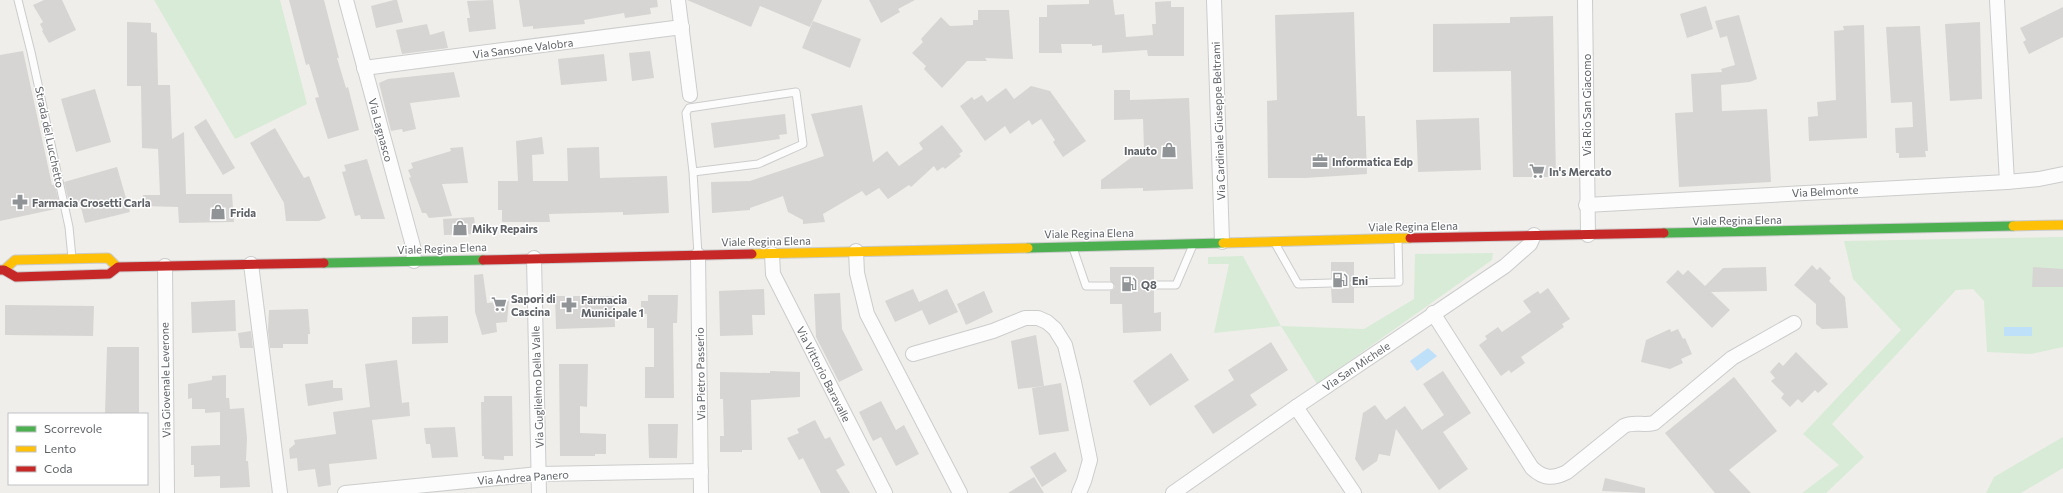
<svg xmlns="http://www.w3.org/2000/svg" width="2063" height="493" viewBox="0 0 2063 493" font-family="Commissioner,sans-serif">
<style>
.green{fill:#d8ebd6}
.water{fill:#bfe0f9}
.building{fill:#d6d5d3}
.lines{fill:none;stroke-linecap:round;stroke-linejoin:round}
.lane-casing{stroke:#cbcccc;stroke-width:9}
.street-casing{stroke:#cbcccc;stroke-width:16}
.fast-casing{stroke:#cacacb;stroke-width:11}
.slow-casing{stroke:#cacacb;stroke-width:11}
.jam-casing{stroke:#cacacb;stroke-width:11}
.lane{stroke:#fdfcfc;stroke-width:7}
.street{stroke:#fdfcfc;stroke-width:14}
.fast{stroke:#4caf50;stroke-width:9}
.slow{stroke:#ffc107;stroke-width:9}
.jam{stroke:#c62828;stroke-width:9}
.labels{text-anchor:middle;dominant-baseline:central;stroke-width:3;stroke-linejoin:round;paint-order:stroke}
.street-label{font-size:11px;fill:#5f6368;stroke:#fff}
.poi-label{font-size:11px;font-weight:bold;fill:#5f6368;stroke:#fff;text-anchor:start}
</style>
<rect width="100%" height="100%" fill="#efeeea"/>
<g class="green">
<polygon points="154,0 280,0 307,104 235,139"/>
<polygon points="2063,237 2063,347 2031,354 1987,352 1984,301 1973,289 1956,290 1832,424 1864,457 1826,493 1802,493 1839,465 1803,434 1901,330 1853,279 1844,241"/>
<polygon points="1493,253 1492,260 1317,384 1281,326 1214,333 1229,264 1208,264 1208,257 1243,256 1281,326 1364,329 1414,299 1415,254"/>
<polygon points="2063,437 2063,468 2021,493 1986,493 1994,477"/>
</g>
<g class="water">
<rect x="2004" y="327" width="28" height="9"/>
<polygon points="1428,348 1437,356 1417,371 1410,361"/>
</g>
<g class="building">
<polygon points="44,0 62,0 76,30 49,43 42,31 43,30 40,24 43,22 33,5"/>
<polygon points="289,0 324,0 339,58 337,58 346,88 348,87 359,130 328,139 315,98 319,97 309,64 306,65"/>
<polygon points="394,0 397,0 403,22 376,28 371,6"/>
<polygon points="493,0 496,29 469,32 467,18 470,18 467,1"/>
<polygon points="519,0 657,0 658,7 650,8 651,14 625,18 624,13 584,20 585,24 533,29 533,26 523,27"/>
<polygon points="687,0 822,0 810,27 760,6 751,27"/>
<polygon points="869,0 915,0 898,9 900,12 881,23"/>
<polygon points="1089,0 1113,0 1115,15 1124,14 1126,37 1153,35 1152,24 1156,24 1155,2 1171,1 1171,7 1184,7 1184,56 1148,56 1147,50 1102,53 1102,45 1092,46 1092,44 1061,44 1062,53 1039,53 1039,17 1047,17 1047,5 1089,4"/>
<polygon points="1706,6 1713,29 1687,38 1680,14"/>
<polygon points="2063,7 2063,37 2029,54 2023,42 2026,40 2020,28"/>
<polygon points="978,10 1009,10 1013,59 985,58 987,61 967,61 942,88 924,69 926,66 912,53 923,42 921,39 941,17 950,26 973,25 973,20 978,20"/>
<polygon points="1354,12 1357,116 1365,116 1367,174 1305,178 1268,178 1267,101 1277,100 1275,15"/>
<polygon points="1739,15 1757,79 1750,82 1721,85 1722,111 1767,109 1771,182 1679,187 1675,113 1693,112 1691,74 1722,72 1721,69 1735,65 1727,36 1720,38 1715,21"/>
<polygon points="1553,16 1556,177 1513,177 1511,71 1433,72 1433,24 1510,23 1510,17"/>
<polygon points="813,21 861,39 850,68 802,48"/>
<polygon points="127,22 151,23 151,32 157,33 158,85 170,85 172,139 184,132 186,194 232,194 234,222 179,223 178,207 143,206 143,195 160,195 158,149 142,148 141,86 127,86"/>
<polygon points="1980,22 1982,99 1950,101 1945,24"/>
<polygon points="427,24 430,35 444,31 448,48 402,54 396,30"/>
<polygon points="1864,25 1867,138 1809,141 1808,117 1818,116 1817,102 1836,100 1834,31 1844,30 1843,26"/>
<polygon points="1920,26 1928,151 1925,151 1926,157 1899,158 1899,153 1896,153 1895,128 1913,127 1912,102 1891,103 1886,27"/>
<polygon points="23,51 52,185 55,185 60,208 0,221 0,55"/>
<polygon points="650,51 654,78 632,81 629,53"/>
<polygon points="604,54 607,81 561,85 558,59"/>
<polygon points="454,72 460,97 410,103 416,129 403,132 402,129 391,131 379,83 388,79"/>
<polygon points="1031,86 1050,91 1086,141 1063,157 1053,142 1055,140 1041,119 1032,125 1029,120 1010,134 1005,126 985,141 960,106 972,97 974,100 982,95 987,102 1006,88 1014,99"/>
<polygon points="95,89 111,142 76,152 61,99"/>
<polygon points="1114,90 1130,90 1130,100 1189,98 1193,189 1143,191 1143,188 1101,189 1101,180 1144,148 1143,119 1114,120"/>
<polygon points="862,105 873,162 887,151 899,166 923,149 919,143 942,125 963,151 959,154 961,156 945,169 943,167 937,171 934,166 911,187 909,185 888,199 879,188 866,196 862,191 823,214 825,222 803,224 803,220 788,212 783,196 750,208 750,210 712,213 711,182 750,181 824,156 811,114"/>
<polygon points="785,114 787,134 779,135 780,139 714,148 711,123"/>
<polygon points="1479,118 1481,170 1418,172 1416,120"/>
<polygon points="206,119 235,168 223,175 194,127"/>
<polygon points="275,128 304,178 309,176 326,218 319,221 286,221 284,203 250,143"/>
<polygon points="542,137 544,154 532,155 533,181 568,181 567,148 599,147 600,178 667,176 669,213 623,215 623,212 549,214 550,222 502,222 502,210 498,210 498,181 518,181 516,141"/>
<polygon points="463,147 468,183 442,184 452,216 429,218 426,213 422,213 409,178 411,177 408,170 413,168 411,163 451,151 450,148"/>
<polygon points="367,159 385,219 361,219 360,215 355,216 342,172 346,171 344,165"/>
<polygon points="117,167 130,212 85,223 80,204 70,206 64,182"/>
<polygon points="474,217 476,234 444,235 443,219"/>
<polygon points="1331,262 1354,262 1354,278 1349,283 1354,288 1354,303 1332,303 1331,288 1336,283 1331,278"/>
<polygon points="1812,265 1817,270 1820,267 1831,278 1829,281 1845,297 1848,328 1822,329 1816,324 1816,304 1794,285"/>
<polygon points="1110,267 1154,267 1154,280 1149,285 1154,290 1154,313 1161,312 1161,331 1123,333 1122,304 1110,304 1110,291 1114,289 1115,286 1110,281"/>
<polygon points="1766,267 1767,291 1711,292 1730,310 1712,328 1666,282 1678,270 1683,275 1688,270 1705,286 1723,268"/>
<polygon points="2033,267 2063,269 2063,287 2032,287"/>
<polygon points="483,274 487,303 509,301 507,322 496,323 497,332 482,335 475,312 474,275"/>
<polygon points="1548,288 1570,319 1562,324 1564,327 1521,357 1525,363 1511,373 1509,370 1501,376 1479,345 1487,339 1485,336 1498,327 1502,332 1531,312 1523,301 1538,291 1540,294"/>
<polygon points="764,289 765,315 752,315 753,335 720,336 719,291"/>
<polygon points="913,289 919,302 947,289 958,312 929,325 922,310 895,322 885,301"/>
<polygon points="984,291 993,312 966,325 957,304"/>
<polygon points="840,293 842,329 863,370 839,382 816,337 814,294"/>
<polygon points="648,295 678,295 677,323 673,323 674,398 645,398 645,367 654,367 654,328 647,328 647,314 641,314 641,301 648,301"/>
<polygon points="555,296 614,296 615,327 556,329"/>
<polygon points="235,300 236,331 192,333 191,302"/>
<polygon points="5,305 94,306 93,336 5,335"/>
<polygon points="308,309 310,334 308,334 308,344 283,344 283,348 270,348 268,330 269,310"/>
<polygon points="448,316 448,343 412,344 412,317"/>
<polygon points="1670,329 1671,332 1678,329 1683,339 1685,338 1692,354 1681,359 1683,363 1670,369 1641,362 1646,340"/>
<polygon points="251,331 253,348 240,348 238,333"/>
<polygon points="1036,335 1044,386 1018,389 1011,341"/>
<polygon points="1271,342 1288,370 1250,395 1257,405 1213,434 1194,406 1234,380 1228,370"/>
<polygon points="107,347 139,347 139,414 105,414"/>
<polygon points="1796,352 1828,384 1818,393 1815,390 1802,403 1798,399 1790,407 1781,398 1784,394 1771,381 1775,378 1770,372 1779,362 1783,366"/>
<polygon points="1171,353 1189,380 1150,406 1133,381"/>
<polygon points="397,360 402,403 409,402 410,416 372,420 377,459 329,464 331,485 318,487 315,469 298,471 297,458 290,459 289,449 295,444 294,440 336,434 333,412 370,407 365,364"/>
<polygon points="559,364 588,364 587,407 580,406 580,433 606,434 606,454 595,454 595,456 560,456"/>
<polygon points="770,371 800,372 800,397 751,400 752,450 742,450 742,452 720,452 720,436 724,436 723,399 720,399 720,372 770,373"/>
<polygon points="1443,371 1471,413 1443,432 1468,469 1439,490 1396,429 1390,456 1379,454 1377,461 1363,471 1355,459 1363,413 1375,405 1386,420 1405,406 1422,430 1444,415 1423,384"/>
<polygon points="226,375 226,398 229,398 230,409 244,408 247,438 246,461 248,461 250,487 220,488 220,476 194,477 194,465 191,465 191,446 220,445 220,412 205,413 205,409 192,409 192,398 188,399 188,384 212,380 212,376"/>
<polygon points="1734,377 1777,431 1729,470 1751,493 1715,493 1665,433"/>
<polygon points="333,380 333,388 342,388 343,400 308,406 305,384"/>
<polygon points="1061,383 1069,431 1039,435 1032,388"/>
<polygon points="484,396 512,396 513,456 504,456 504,460 484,459 484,456 482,456 481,402 484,402"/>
<polygon points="881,401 896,430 904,425 919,454 896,466 881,437 873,441 859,412"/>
<polygon points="815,420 825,439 830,437 845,465 836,470 850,493 821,493 803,458 799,460 787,438 799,433 797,429"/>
<polygon points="648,424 678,424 677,458 649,458"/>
<polygon points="455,427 458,457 432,458 430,444 426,444 424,428"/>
<polygon points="1055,452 1067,471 1042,487 1030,467"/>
<polygon points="1034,477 1044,493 1008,493"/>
<polygon points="1605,478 1645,488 1645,493 1602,491"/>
</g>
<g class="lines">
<defs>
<g id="lane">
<polyline points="18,0 31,52 69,227 72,258"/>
<polyline points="693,172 758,164 803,144 796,92 689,108 686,113 693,172 698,255"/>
<polyline points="1276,245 1298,284 1331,283"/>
<polyline points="1073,248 1086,286 1110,286"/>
<polyline points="1354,283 1399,282 1398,240"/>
<polyline points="1154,285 1176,285 1193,245"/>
</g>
<g id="street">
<polyline points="346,0 413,246 414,261"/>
<polyline points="678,0 690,95"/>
<polyline points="1214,0 1222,242"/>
<polyline points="1585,0 1588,235"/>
<polyline points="1997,0 2007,182"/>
<polyline points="364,68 682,27"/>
<polyline points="1586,205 2007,182 2039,179 2063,174"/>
<polyline points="856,251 857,273 867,314 960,493"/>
<polyline points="772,254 773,274 885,493"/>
<polyline points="698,255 701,493"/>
<polyline points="534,258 539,493"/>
<polyline points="251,264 280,493"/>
<polyline points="165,266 167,493"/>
<path d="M1433 313 1532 468C1544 479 1553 479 1567 472L1624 426C1634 421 1643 426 1654 423L1732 358 1794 323"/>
<polyline points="913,354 993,331 1025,318 1038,318 1047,322 1055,329 1065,345 1074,382 1090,460 1084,481 1079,493"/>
<polyline points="1296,407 1354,493"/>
<polyline points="345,493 539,474 701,471"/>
<polyline points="1173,493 1296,407 1505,266 1530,244 1534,235"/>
</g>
<g id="fast">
<polyline points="1664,233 2013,226"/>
<polyline points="1028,248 1223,243"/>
<polyline points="324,263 483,260"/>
</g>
<g id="slow">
<polyline points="2013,226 2063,225"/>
<polyline points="1223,243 1410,238"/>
<polyline points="752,254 1028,248"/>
<polyline points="4,270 15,260 108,258 117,267"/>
</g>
<g id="jam">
<polyline points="1410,238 1664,233"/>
<polyline points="483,260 752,254"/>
<polyline points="0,270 4,270 16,277 109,274 118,267 324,263"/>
</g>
</defs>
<use href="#lane" class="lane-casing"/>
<use href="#street" class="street-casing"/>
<use href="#fast" class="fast-casing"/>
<use href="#slow" class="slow-casing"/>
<use href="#jam" class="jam-casing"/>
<use href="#lane" class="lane"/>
<use href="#street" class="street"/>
<use href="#fast" class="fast"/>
<use href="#slow" class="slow"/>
<use href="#jam" class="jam"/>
</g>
<defs>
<symbol id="shop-bare" viewBox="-9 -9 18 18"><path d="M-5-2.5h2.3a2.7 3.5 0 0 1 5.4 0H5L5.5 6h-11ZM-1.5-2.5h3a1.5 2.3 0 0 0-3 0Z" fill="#919496" stroke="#fff" stroke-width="2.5" paint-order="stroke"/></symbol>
<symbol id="office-bare" viewBox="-9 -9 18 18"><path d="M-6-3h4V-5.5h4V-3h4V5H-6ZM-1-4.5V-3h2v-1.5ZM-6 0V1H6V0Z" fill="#919496" stroke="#fff" stroke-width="2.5" paint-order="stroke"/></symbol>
<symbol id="supermarket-bare" viewBox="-9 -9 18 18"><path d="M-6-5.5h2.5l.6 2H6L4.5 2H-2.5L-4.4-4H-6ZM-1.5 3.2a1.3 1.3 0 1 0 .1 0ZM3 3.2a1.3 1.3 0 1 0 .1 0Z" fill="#919496" stroke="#fff" stroke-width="2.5" paint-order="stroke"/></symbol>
<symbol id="pharmacy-bare" viewBox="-9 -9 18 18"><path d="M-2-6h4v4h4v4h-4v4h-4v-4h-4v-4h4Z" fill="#919496" stroke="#fff" stroke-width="2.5" paint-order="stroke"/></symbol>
<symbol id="fuel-bare" viewBox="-9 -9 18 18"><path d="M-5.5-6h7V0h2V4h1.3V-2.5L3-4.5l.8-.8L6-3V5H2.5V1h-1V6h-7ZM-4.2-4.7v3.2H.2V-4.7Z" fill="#919496" stroke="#fff" stroke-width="2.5" paint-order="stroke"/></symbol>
</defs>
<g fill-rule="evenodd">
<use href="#shop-bare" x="1158" y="139" width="22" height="22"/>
<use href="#office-bare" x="1309" y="150" width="22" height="22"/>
<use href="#supermarket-bare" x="1526" y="160" width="22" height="22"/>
<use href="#pharmacy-bare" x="9" y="191" width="22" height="22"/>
<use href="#shop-bare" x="207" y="201" width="22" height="22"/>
<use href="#shop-bare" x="449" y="217" width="22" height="22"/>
<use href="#fuel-bare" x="1329" y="269" width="22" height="22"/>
<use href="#fuel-bare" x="1118" y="273" width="22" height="22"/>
<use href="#supermarket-bare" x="488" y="293" width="22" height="22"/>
<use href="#pharmacy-bare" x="558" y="294" width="22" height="22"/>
</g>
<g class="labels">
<g class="street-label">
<text transform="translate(523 48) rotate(-7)">Via Sansone Valobra</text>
<text transform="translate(1586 105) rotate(-90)">Via Rio San Giacomo</text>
<text transform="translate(1218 121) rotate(-92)">Via Cardinale Giuseppe Beltrami</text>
<text transform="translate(381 130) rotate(75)">Via Lagnasco</text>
<text transform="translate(50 137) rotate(78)">Strada del Lucchetto</text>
<text transform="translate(1825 191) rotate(-3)">Via Belmonte</text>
<text transform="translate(1737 220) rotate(-1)">Viale Regina Elena</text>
<text transform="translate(1413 226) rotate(-1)">Viale Regina Elena</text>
<text transform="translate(1089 233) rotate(-1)">Viale Regina Elena</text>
<text transform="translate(766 241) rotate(-1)">Viale Regina Elena</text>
<text transform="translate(442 248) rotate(-2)">Viale Regina Elena</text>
<text transform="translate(1356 366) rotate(-34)">Via San Michele</text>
<text transform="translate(700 374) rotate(-91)">Via Pietro Passerio</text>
<text transform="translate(824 374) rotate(63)">Via Vittorio Baravalle</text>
<text transform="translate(165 380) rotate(-91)">Via Giovenale Leverone</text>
<text transform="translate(537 387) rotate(-92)">Via Guglielmo Della Valle</text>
<text transform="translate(523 477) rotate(-4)">Via Andrea Panero</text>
</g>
<g class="poi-label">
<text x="1157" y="150" text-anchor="end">Inauto</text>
<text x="1332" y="161">Informatica Edp</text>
<text x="1549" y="171">In's Mercato</text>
<text x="32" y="202">Farmacia Crosetti Carla</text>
<text x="230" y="212">Frida</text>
<text x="472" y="228">Miky Repairs</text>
<text x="1352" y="280">Eni</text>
<text x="1141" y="284">Q8</text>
<text x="511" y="298">Sapori di<tspan x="511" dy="13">Cascina</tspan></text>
<text x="581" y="299">Farmacia<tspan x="581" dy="13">Municipale 1</tspan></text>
</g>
</g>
<rect x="8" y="413" width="140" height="72" fill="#ffffff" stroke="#bfc1c3"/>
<rect x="16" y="426" width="20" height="6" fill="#4caf50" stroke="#bfc1c3"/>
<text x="44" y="433" font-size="12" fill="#5f6368">Scorrevole</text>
<rect x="16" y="446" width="20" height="6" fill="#ffc107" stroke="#bfc1c3"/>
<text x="44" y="453" font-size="12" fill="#5f6368">Lento</text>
<rect x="16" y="466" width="20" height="6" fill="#c62828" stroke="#bfc1c3"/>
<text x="44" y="473" font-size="12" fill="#5f6368">Coda</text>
</svg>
